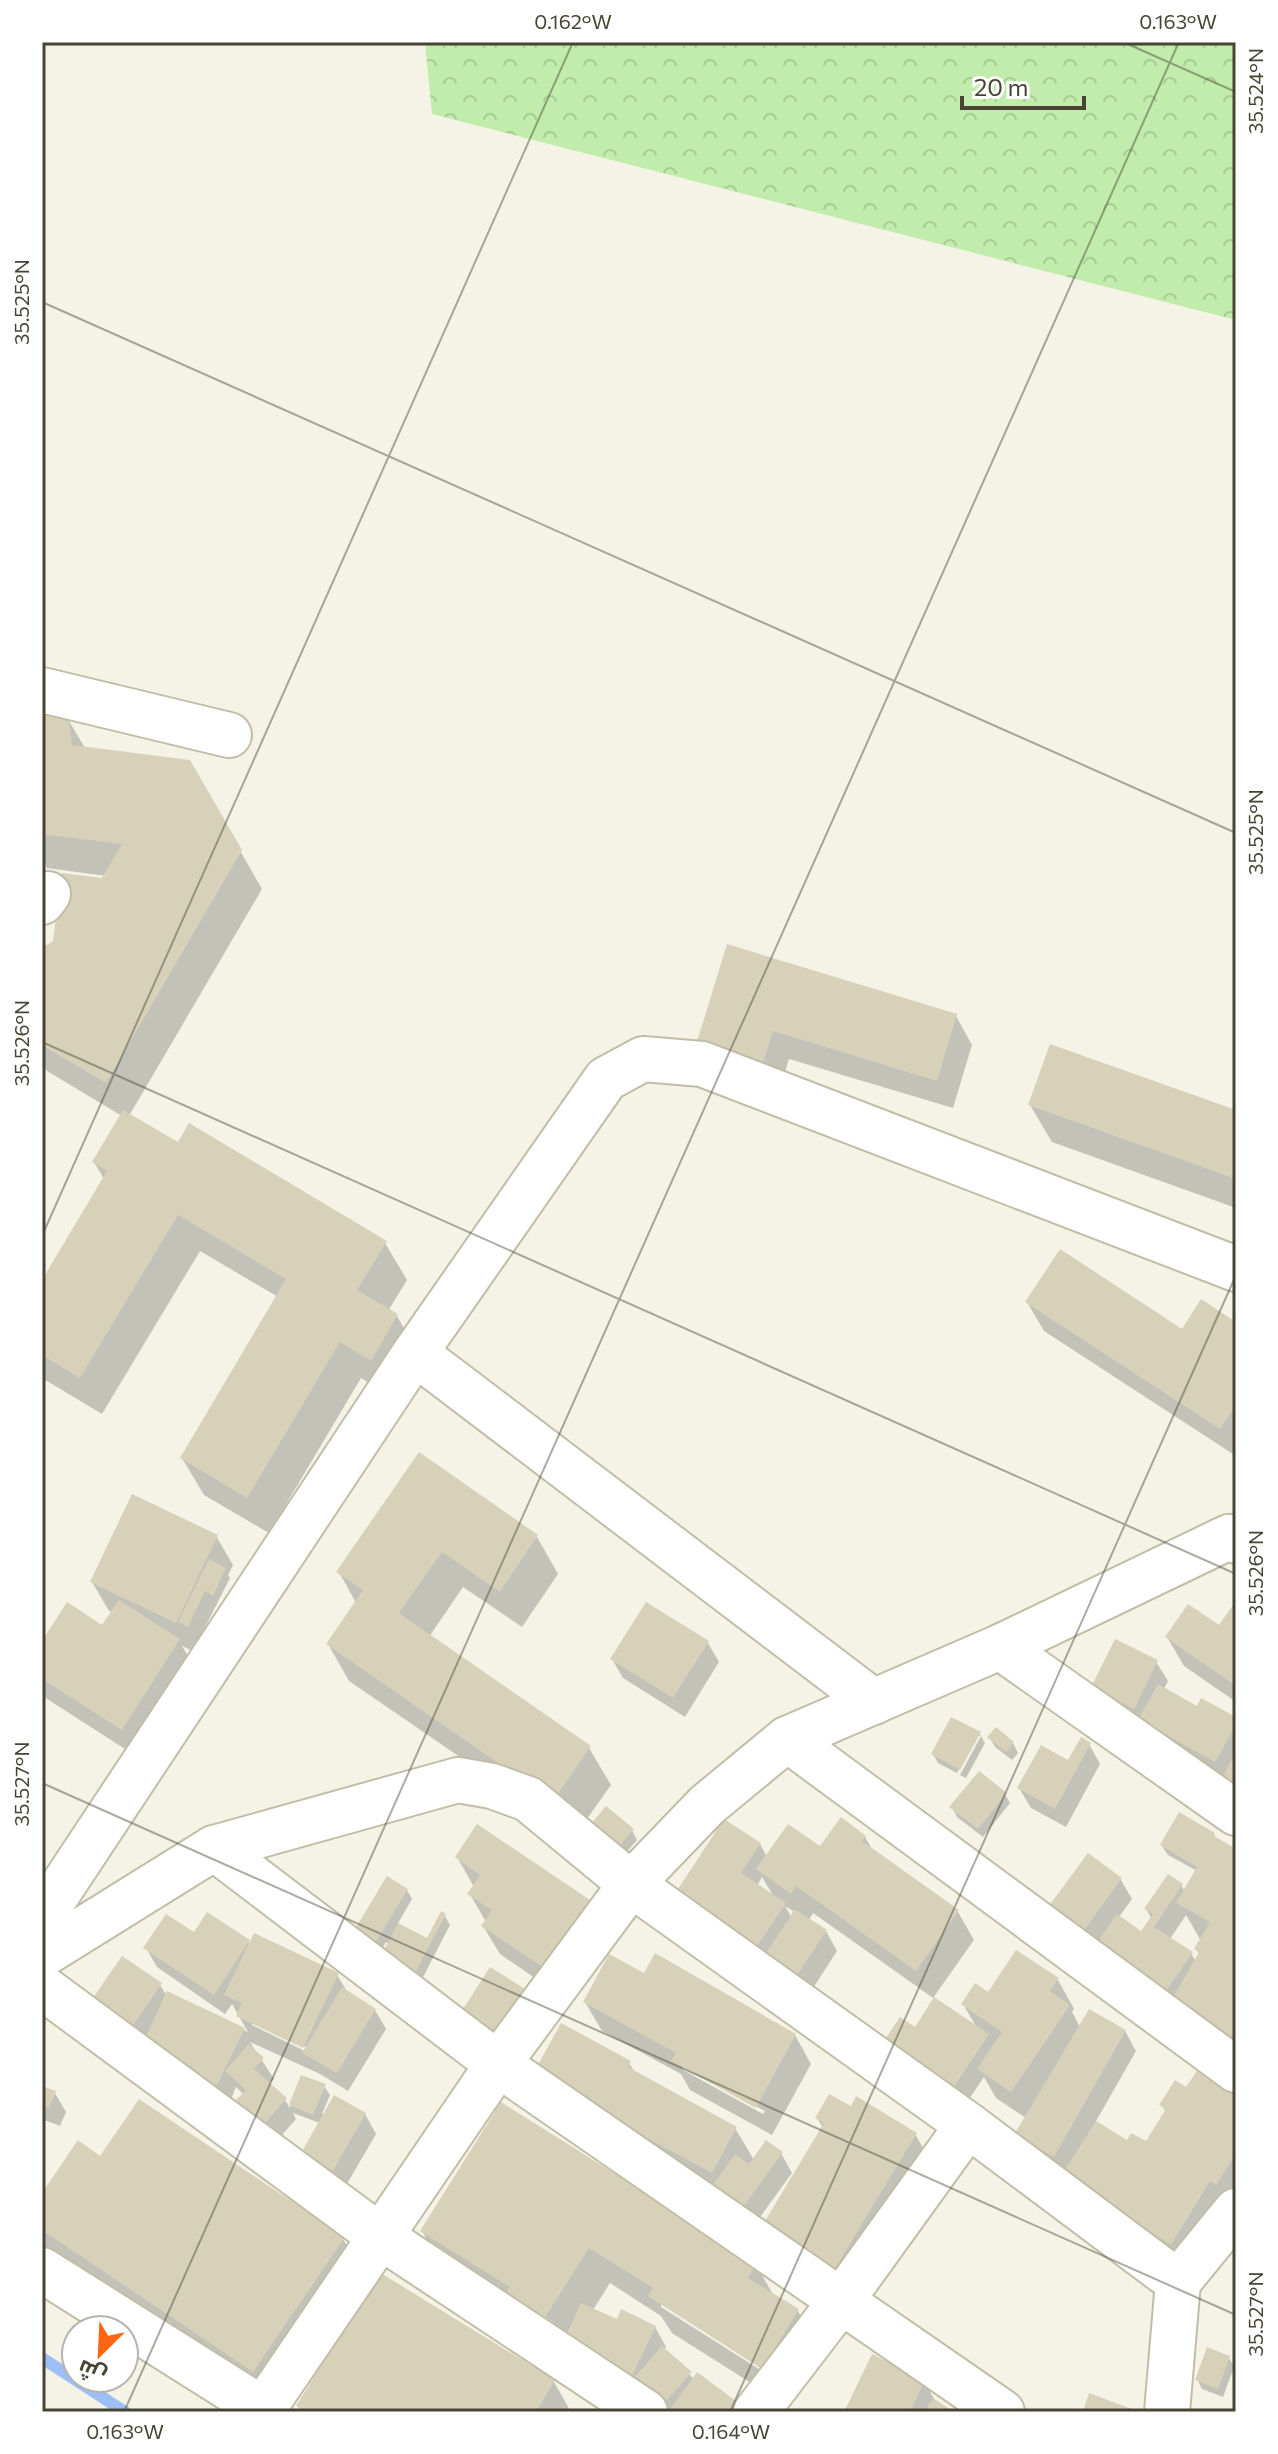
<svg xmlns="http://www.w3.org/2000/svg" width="1278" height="2454" viewBox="0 0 1278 2454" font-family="Commissioner,Cairo,sans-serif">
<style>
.forest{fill:url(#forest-crowns)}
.shadow{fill:#0003;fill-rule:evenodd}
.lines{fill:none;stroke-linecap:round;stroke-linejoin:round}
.stream{stroke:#9cbff6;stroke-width:12}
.building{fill:#d7d1ba}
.minor-casing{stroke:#c1bda7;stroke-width:48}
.minor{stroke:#fff;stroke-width:44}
.ticks{fill:none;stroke:#484434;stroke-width:2;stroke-opacity:0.45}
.neatline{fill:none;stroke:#484434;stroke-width:3}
.ticks-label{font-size:20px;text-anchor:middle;fill:#484434}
</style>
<defs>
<pattern id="forest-crowns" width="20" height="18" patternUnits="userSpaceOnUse" patternTransform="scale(2)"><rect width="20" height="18" fill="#c1ecab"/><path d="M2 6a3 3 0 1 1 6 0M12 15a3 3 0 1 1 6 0" fill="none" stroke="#a7cc94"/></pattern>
</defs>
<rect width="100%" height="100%" fill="#f4f3e6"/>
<polygon class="forest" points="425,42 1236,42 1236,320 432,114"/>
<g class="shadow">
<polygon points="66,716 85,748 189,762 262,889 129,1116 178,1145 385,1243 407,1280 388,1311 397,1316 418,1353 392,1397 361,1378 269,1533 204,1495 182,1458 278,1297 200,1251 102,1414 42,1378 42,1284 104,1179 94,1162 122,1116 47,1071 42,1063 42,950 55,943 106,876 47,868 42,860 42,718"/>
<polygon points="729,946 956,1016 972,1045 953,1108 789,1059 778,1094 715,1074"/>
<polygon points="1030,1105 1236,1113 1236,1208 1052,1142"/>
<polygon points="1027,1302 1183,1331 1236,1324 1236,1456 1044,1331"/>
<polygon points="419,1455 537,1537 558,1574 522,1627 463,1587 429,1637 589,1748 611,1785 575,1836 349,1681 328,1644 356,1603 339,1572"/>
<polygon points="216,1536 233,1565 228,1575 230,1578 193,1651 182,1646 196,1669 139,1758 44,1697 42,1644 103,1628 113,1612 109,1611 92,1582"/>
<polygon points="646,1604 708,1643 719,1662 685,1717 623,1678 612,1659"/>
<polygon points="1236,1609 1236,1702 1184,1666 1167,1637 1220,1628"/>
<polygon points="1156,1662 1168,1681 1164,1689 1198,1708 1236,1720 1236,1793 1093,1687"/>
<polygon points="979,1734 981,1736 976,1736 957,1773 938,1763 933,1754"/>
<polygon points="981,1736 985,1743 966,1778 960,1775"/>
<polygon points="990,1738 1013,1743 1018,1753 1012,1760 995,1747"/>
<polygon points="1089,1744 1100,1764 1066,1827 1031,1808 1019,1788 1069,1763"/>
<polygon points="1005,1794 1010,1803 983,1837 957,1817 952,1807"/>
<polygon points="632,1830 637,1840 614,1867 589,1845"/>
<path d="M1214 1835 1217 1840 1236 1851V2062L1062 1926 1088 1856 1121 1880 1132 1899 1119 1917 1142 1933 1152 1919 1146 1909 1181 1885 1185 1892 1197 1871 1168 1855 1162 1846ZM1186 1915 1201 1941 1196 1949 1200 1955 1196 1962 1191 1953 1170 1939Z"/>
<path d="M865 1837 873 1851 958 1912 974 1940 933 1998 813 1913 809 1920 826 1931 837 1951 806 1999 686 1918 760 1844 767 1857 821 1849ZM762 1877 774 1897 757 1886ZM785 1906 796 1913 792 1918Z"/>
<polygon points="457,1857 589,1901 605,1930 561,1996 500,1954 483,1926 486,1922 470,1894 474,1887"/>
<polygon points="407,1890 412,1899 397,1925 428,1941 445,1916 450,1925 420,1983 389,1944 386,1942 379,1955 360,1943"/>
<path d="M195 1935 248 1942 250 1945 337 1975 348 1993 375 2010 386 2029 348 2091 320 2074 250 2042 274 2079 268 2084 285 2100 290 2108 302 2078 324 2086 330 2095 322 2114H365L376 2134 344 2189 303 2153 320 2123 293 2113 296 2119 275 2143 250 2120 239 2101 244 2095 236 2087 229 2104 102 2025 160 1985 167 1996 168 1994 248 2032 232 2004 225 2014 157 1967 146 1948ZM252 2021 312 2050 311 2054 252 2025Z"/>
<path d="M645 1976 795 2035 811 2064 772 2135 690 2090 681 2074 602 2031 585 2002ZM683 2066 765 2111 763 2114 683 2070Z"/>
<polygon points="1058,1980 1074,2009 1072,2012 1080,2027 1125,2031 1136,2051 1095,2123 1128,2143 1146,2144 1166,2112 1162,2105 1187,2090 1236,2097 1236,2209 1188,2272 1028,2154 1026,2118 996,2098 984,2077 963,2108 915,2029 977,2028 963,2004 989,1995"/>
<polygon points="629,2063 636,2074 735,2128 754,2160 781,2153 792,2173 755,2224 535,2076"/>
<polygon points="42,2087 55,2093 66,2112 60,2126 42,2119"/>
<polygon points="851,2109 915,2134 932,2163 851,2298 764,2226 823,2128 817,2118"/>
<polygon points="101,2159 343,2239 365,2276 274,2408 49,2255 42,2244 42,2197"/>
<path d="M422 2231 756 2265 774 2296 798 2311 819 2348 784 2404 672 2333 661 2316 610 2283 593 2310 618 2322 655 2327 666 2347 664 2350 694 2379 743 2412H656L443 2268ZM511 2296 553 2322 551 2326ZM661 2302 772 2372 770 2376 661 2307Z"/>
<polygon points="1229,2358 1234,2367 1223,2397 1202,2389 1197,2379"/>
<polygon points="554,2382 571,2412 302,2412 299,2406"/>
<polygon points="924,2382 936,2402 950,2412 846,2412"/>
</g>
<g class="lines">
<polyline class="stream" points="42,2358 125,2412"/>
</g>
<g class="building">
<polygon points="57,714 68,714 72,745 190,760 242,850 106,1083 42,1045 42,948 53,941 62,873 102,878 122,844 42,834 42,716"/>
<polygon points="727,944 957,1014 937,1081 773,1031 762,1066 696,1045"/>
<polygon points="1050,1044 1236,1110 1236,1179 1028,1105"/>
<polygon points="123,1110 178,1142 189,1123 387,1241 357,1290 398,1314 371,1361 340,1342 247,1498 180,1458 286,1279 178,1215 80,1378 42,1355 42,1280 107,1171 92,1162"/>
<polygon points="1060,1249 1182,1329 1201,1299 1236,1322 1236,1405 1220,1429 1025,1302"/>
<polygon points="419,1452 538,1535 500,1592 442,1552 399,1613 591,1746 553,1801 326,1644 363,1590 336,1572"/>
<polygon points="132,1494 218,1535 176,1623 90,1582"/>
<polygon points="209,1559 226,1568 213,1596 205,1591 188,1627 178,1622"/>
<polygon points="119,1600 180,1639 122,1730 42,1679 42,1641 67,1602 102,1625"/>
<polygon points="646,1602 709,1641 673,1698 610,1659"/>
<polygon points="1188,1604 1219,1625 1233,1605 1236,1607 1236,1686 1165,1637"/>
<polygon points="1115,1639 1158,1660 1134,1709 1091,1687"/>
<polygon points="1158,1684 1197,1706 1201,1698 1236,1717 1236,1725 1215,1762 1138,1719"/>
<polygon points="951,1717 981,1732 960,1770 931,1754"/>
<polygon points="996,1727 1014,1742 1006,1752 987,1737"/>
<polygon points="1081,1737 1091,1743 1055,1809 1017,1788 1041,1745 1068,1760"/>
<polygon points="1236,1752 1236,1788 1221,1780"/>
<polygon points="979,1771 1007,1793 978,1829 949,1807"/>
<polygon points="606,1806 634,1829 608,1859 581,1836"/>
<polygon points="1179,1812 1215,1833 1214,1836 1236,1849 1236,2039 1171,2001 1199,1952 1194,1949 1210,1922 1176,1903 1197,1867 1160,1845"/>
<polygon points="841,1817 866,1836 862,1841 959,1910 916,1971 796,1886 791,1894 756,1869 788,1824 820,1846"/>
<polygon points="724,1819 761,1843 741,1873 786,1903 754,1951 672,1898"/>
<polygon points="477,1824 590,1900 544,1968 481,1926 492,1910 467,1894 480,1875 455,1857"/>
<polygon points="1088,1853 1122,1878 1083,1932 1049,1906"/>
<polygon points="1168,1874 1183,1884 1154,1927 1193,1952 1167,1990 1097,1943 1117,1914 1141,1931 1153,1914 1144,1909"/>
<polygon points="387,1876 408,1889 373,1947 352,1934"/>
<polygon points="795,1909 827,1930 794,1980 762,1959"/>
<polygon points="441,1911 446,1914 414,1975 380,1958 398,1923 427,1938"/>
<polygon points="207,1912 250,1940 214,1995 143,1948 166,1914 194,1932"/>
<polygon points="254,1933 339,1973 303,2048 236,2016 242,2003 224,1995"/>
<polygon points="1016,1950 1059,1978 1050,1991 1070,2005 1011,2092 977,2069 1002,2032 961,2004 975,1983 988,1992"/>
<polygon points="655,1953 796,2034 756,2108 671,2061 676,2053 583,2002 609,1954 644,1973"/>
<polygon points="122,1956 162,1983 128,2033 88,2005"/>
<polygon points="490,1967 525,1989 496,2035 461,2012"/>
<polygon points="342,1987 376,2009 337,2073 302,2053"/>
<polygon points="167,1991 245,2028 217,2085 140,2049"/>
<polygon points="934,1997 989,2034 952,2090 882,2044 900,2017 915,2027"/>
<polygon points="1089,2009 1126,2030 1054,2157 1014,2135"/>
<polygon points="561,2023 631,2061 628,2067 737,2127 712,2173 532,2076"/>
<polygon points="249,2044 264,2058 254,2069 287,2098 263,2125 236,2100 246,2090 225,2071"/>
<polygon points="1197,2071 1236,2095 1236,2154 1216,2185 1210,2181 1171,2245 1092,2195 1063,2173 1096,2121 1127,2140 1131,2133 1146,2141 1166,2109 1159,2105 1175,2080 1186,2087"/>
<polygon points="301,2075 326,2084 313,2115 289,2105"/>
<polygon points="42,2086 56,2091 49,2108 42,2105"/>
<polygon points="829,2094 851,2106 856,2096 917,2133 834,2270 762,2226 824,2123 815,2118"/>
<polygon points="334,2095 366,2113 333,2171 301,2153"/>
<polygon points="139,2099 345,2237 253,2372 42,2230 42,2193 78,2140 100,2156"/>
<polygon points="501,2102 757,2263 748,2278 799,2309 762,2369 648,2296 653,2288 589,2248 544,2319 505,2294 510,2287 420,2231"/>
<polygon points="766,2140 783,2152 744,2206 713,2185 735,2154 749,2164"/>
<polygon points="379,2272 555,2380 536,2412 307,2412 296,2406"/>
<polygon points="581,2303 617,2319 621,2309 656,2326 631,2378 562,2344"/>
<polygon points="662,2346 692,2372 660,2408 630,2382"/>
<polygon points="1207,2347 1230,2356 1218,2389 1195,2380"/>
<polygon points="872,2354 925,2380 910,2412 844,2412"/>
<polygon points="697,2372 740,2404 735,2412 669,2411"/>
<polygon points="1089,2393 1140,2412 1083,2412"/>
<polygon points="933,2398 954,2412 924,2412"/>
</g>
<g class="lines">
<defs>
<g id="minor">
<polyline points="42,690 229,735"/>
<polyline points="42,902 48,894"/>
<polyline points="415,1353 874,1702"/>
<polyline points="1000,1647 1236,1813"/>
<polyline points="787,1739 1236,2070"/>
<polyline points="214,1848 498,2064 1002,2412"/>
<polyline points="42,1917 415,1353 606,1079 643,1059 702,1064 1236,1269"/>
<polyline points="42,1955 214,1848 458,1780 492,1786 528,1799 631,1884 968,2125 1178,2282"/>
<polyline points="42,1987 381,2237 645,2412"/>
<polyline points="42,2270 267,2412"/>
<polyline points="263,2409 498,2064 631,1884 707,1805 787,1739 1000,1647 1229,1537 1236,1541"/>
<polyline points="756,2412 841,2301 968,2125"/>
<polyline points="1167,2412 1178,2282 1236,2211"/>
</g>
</defs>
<use href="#minor" class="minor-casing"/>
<use href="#minor" class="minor"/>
</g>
<path class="ticks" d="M1123 42 1236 92M42 302 1236 833M42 1042 1236 1574M42 1236 573 42M42 1783 1236 2315M124 2412 1179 42M730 2412 1236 1275"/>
<rect width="1278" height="2454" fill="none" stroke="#ffffff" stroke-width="88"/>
<g transform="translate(100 2354) rotate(204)"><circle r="38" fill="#ffffff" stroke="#b6b4ae" stroke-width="2"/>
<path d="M0-6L14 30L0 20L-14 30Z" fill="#ff6512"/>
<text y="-12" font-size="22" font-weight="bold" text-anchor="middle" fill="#484434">ش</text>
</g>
<path d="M962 96v12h122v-12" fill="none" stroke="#484434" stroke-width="4"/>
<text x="974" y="96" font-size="24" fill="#484434" stroke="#ffffff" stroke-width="6" paint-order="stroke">20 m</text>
<rect x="44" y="44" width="1190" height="2366" class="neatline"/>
<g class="ticks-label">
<text x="573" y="29">0.162°W</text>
<text x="1178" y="29">0.163°W</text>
<text transform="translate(1256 91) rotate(-90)" y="7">35.524°N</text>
<text transform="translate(22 302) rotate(-90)" y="7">35.525°N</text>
<text transform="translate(1256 832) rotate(-90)" y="7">35.525°N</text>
<text transform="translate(22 1043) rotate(-90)" y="7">35.526°N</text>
<text transform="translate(1256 1573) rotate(-90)" y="7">35.526°N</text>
<text transform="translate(22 1784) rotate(-90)" y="7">35.527°N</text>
<text transform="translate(1256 2314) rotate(-90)" y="7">35.527°N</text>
<text x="125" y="2439">0.163°W</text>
<text x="731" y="2439">0.164°W</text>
</g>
</svg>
